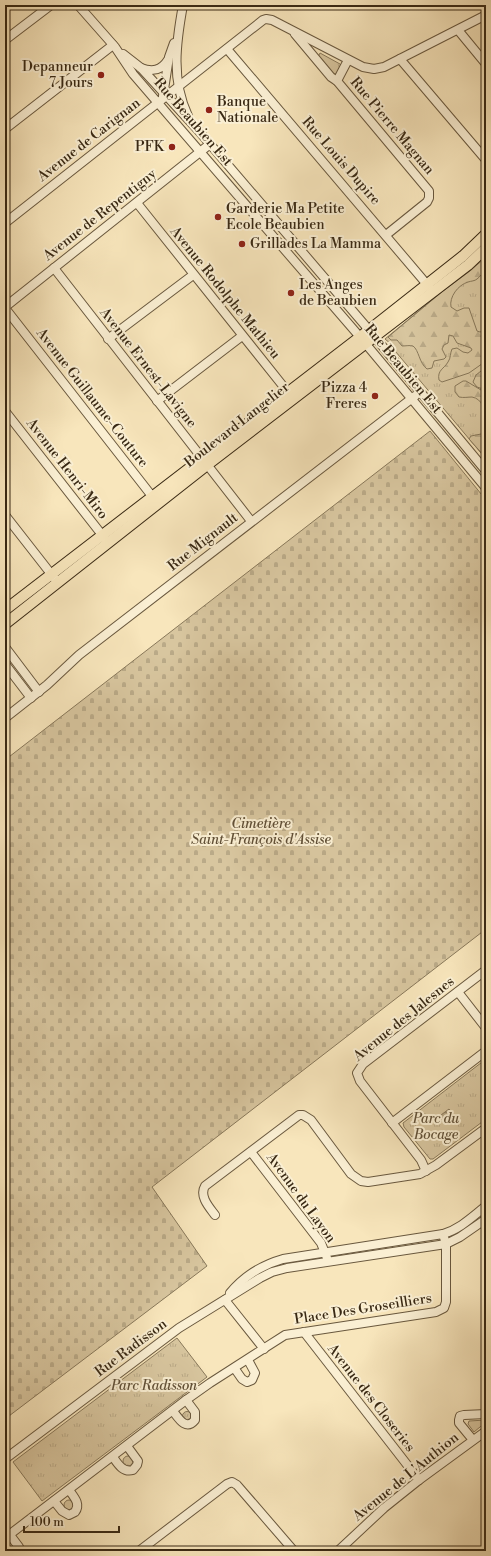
<svg xmlns="http://www.w3.org/2000/svg" width="491" height="1556" viewBox="0 0 491 1556" font-family="'Libre Bodoni',serif">
<style>
.grass{fill:url(#grass-tufts);stroke:#88785a}
.forest{fill:url(#forest-firs);stroke:#88785a}
.cemetery{fill:url(#cemetery-stones);stroke:#88785a}
.water{fill:url(#water-rules);stroke:#857457}
.lines{fill:none;stroke-linecap:round;stroke-linejoin:round}
.minor-casing{stroke:#69583e;stroke-width:10}
.major-casing{stroke:#392914;stroke-width:12}
.minor{stroke:#faefd3;stroke-width:8}
.major{stroke:#f8e6bc;stroke-width:10}
.poi-dot{fill:#8f2418;stroke:#faefd3;stroke-width:1.5}
.labels{text-anchor:middle;dominant-baseline:central;stroke-width:4;stroke-linejoin:round;paint-order:stroke}
.poi-label{font-size:14px;fill:#392914;stroke:#faefd3;text-anchor:start}
.street-label{font-size:14px;fill:#392914;stroke:#faefd3}
.park-label{font-size:14px;font-style:italic;fill:#615037;stroke:#faefd3}
</style>
<defs>
<pattern id="grass-tufts" width="24" height="20" patternUnits="userSpaceOnUse"><rect width="24" height="20" fill="#d8c69f"/><path d="M3 7l-1-3M5 7V3M7 7l1-3M15 17l-1-3M17 17v-4M19 17l1-3" fill="none" stroke="#baaa88"/></pattern>
<pattern id="forest-firs" width="22" height="20" patternUnits="userSpaceOnUse"><rect width="22" height="20" fill="#d8c69f"/><path d="M5 1l3.5 6h-7zM16 11l3.5 6h-7z" fill="#baaa88"/></pattern>
<pattern id="cemetery-stones" width="16" height="16" patternUnits="userSpaceOnUse"><rect width="16" height="16" fill="#d8c69f"/><path d="M2 7V4a2 2 0 0 1 4 0v3zM10 15v-3a2 2 0 0 1 4 0v3z" fill="#baaa88"/></pattern>
<pattern id="water-rules" width="6" height="5" patternUnits="userSpaceOnUse"><rect width="6" height="5" fill="#b7a683"/><path d="M0 2.5h6" fill="none" stroke="#96876a"/></pattern>
</defs>
<rect width="100%" height="100%" fill="#f8e6bc"/>
<filter id="stains"><feTurbulence type="fractalNoise" baseFrequency=".005" numOctaves="4"/><feColorMatrix values="0 0 0 0 .2 0 0 0 0 .09 0 0 0 0 .02 0 0 0 .5 -.17"/></filter>
<radialGradient id="worn" r=".72"><stop offset=".6" stop-color="#630" stop-opacity="0"/><stop offset="1" stop-color="#630" stop-opacity=".3"/></radialGradient>
<g class="grass">
<polygon points="320,53 340,64 342,66 337,74 333,74 318,57"/>
<polygon points="486,255 486,459 390,345 391,344 385,339"/>
<polygon points="486,1059 486,1119 433,1159 430,1159 404,1127 403,1123"/>
<polygon points="177,1338 207,1377 42,1501 13,1462"/>
<circle cx="187" cy="1416" r="4.5"/>
<polygon points="486,1420 486,1422 474,1432 468,1424 469,1421"/>
<circle cx="128" cy="1461" r="5"/>
<circle cx="69" cy="1505" r="5"/>
</g>
<g class="forest">
<path d="M486 257V270C483 272 480 277 477 279 475 281 471 281 468 282 458 285 449 297 451 307L457 311 464 308H469L477 331 480 332 486 330V361L469 373 442 382 439 380C437 370 444 369 448 362 451 358 450 353 452 349L457 348 463 352 468 353 472 350 471 348 457 343 453 336 449 335 448 343 444 345 442 349 446 357 444 359 434 361 432 368 427 369C419 363 419 350 413 346 410 345 406 346 402 346L397 340H391L388 337 443 291 470 271Z"/>
<polygon points="486,367 486,390 477,387 473,382 476,375"/>
<path d="M463 381H466L486 393V418C484 410 483 399 472 397 468 397 464 398 459 397L455 392V386Z"/>
<polygon points="481,434 486,435 486,458 469,439 471,436"/>
</g>
<polygon class="cemetery" points="430,431 486,500 486,929 152,1187 207,1266 5,1419 5,760"/>
<polygon class="water" points="449,1109 452,1113 441,1122 437,1118"/>
<g class="lines">
<defs>
<g id="minor">
<polyline points="78,5 115,47 133,74 360,337 486,488"/>
<path d="M183 5C176 43 171 80 188 116"/>
<polyline points="458,30 486,64"/>
<polyline points="295,34 331,77 337,81 429,191 429,198 427,202 386,235"/>
<polyline points="5,40 51,5"/>
<polyline points="227,49 430,288"/>
<polyline points="123,54 141,68 198,130 369,330 486,471"/>
<polyline points="400,59 486,160"/>
<path d="M141 68C152 72 161 71 168 60"/>
<polyline points="337,81 348,60"/>
<polyline points="163,96 169,57 174,43"/>
<polyline points="5,129 113,45"/>
<polyline points="137,203 291,396"/>
<polyline points="5,223 263,20 266,19 272,20 363,67 374,69 384,67 486,15"/>
<polyline points="54,268 251,521"/>
<polyline points="5,307 210,144"/>
<polyline points="5,308 155,500"/>
<polyline points="108,339 193,275"/>
<polyline points="157,401 242,336"/>
<polyline points="5,411 106,540"/>
<polyline points="5,515 55,579"/>
<polyline points="5,647 39,692"/>
<polyline points="5,664 31,698"/>
<polyline points="5,718 47,685 79,655 415,396"/>
<polyline points="458,992 486,1028"/>
<polyline points="392,1123 486,1051"/>
<polyline points="251,1152 321,1243 327,1258"/>
<polyline points="426,1171 421,1160 360,1081 357,1073 363,1064 486,970"/>
<path d="M215 1215C209 1207 199 1196 205 1186L299 1115H303L311 1120 351 1174 361 1181 368 1182 420 1174 436 1165 486 1128"/>
<path d="M230 1293C244 1276 262 1265 283 1259L443 1234C460 1229 472 1217 486 1206"/>
<polyline points="225,1300 264,1349"/>
<polyline points="304,1332 419,1480"/>
<polyline points="235,1369 242,1379 247,1382 252,1380 255,1373 248,1360"/>
<path d="M173 1411C179 1419 186 1431 195 1420V1412L186 1400"/>
<polyline points="473,1440 459,1423 459,1420 460,1416 464,1415 486,1414"/>
<path d="M113 1457C118 1464 123 1473 133 1470L137 1465 138 1461 127 1446"/>
<polyline points="5,1459 179,1328 260,1278 272,1272 287,1268 446,1244 460,1237 486,1219"/>
<path d="M54 1501 62 1511 69 1515 75 1512C81 1504 74 1497 69 1490"/>
<polyline points="10,1535 19,1547 19,1551"/>
<polyline points="5,1538 186,1400 210,1383 285,1335 436,1312 444,1308 446,1302 446,1244 443,1234"/>
<polyline points="139,1551 227,1484 232,1482 237,1485 294,1551"/>
<polyline points="338,1551 384,1508 419,1480 486,1431"/>
</g>
<g id="major">
<polyline points="5,610 373,327 463,256 486,234"/>
<polyline points="5,624 207,465 468,265 486,248"/>
</g>
</defs>
<use href="#minor" class="minor-casing"/>
<use href="#major" class="major-casing"/>
<use href="#minor" class="minor"/>
<use href="#major" class="major"/>
</g>
<g class="poi-dot">
<circle cx="101" cy="75" r="4"/>
<circle cx="209" cy="110" r="4"/>
<circle cx="172" cy="147" r="4"/>
<circle cx="218" cy="217" r="4"/>
<circle cx="242" cy="244" r="4"/>
<circle cx="291" cy="293" r="4"/>
<circle cx="375" cy="396" r="4"/>
</g>
<g class="labels">
<g class="poi-label">
<text x="93" y="67" text-anchor="end">Depanneur<tspan x="93" dy="16">7 Jours</tspan></text>
<text x="217" y="102">Banque<tspan x="217" dy="16">Nationale</tspan></text>
<text x="164" y="147" text-anchor="end">PFK</text>
<text x="226" y="209">Garderie Ma Petite<tspan x="226" dy="16">Ecole Beaubien</tspan></text>
<text x="250" y="244">Grillades La Mamma</text>
<text x="299" y="285">Les Anges<tspan x="299" dy="16">de Beaubien</tspan></text>
<text x="367" y="388" text-anchor="end">Pizza 4<tspan x="367" dy="16">Freres</tspan></text>
</g>
<g class="street-label">
<text transform="translate(193 122) rotate(49)">Rue Beaubien Est</text>
<text transform="translate(392 126) rotate(50)">Rue Pierre Magnan</text>
<text transform="translate(89 140) rotate(-38)">Avenue de Carignan</text>
<text transform="translate(341 161) rotate(49)">Rue Louis Dupire</text>
<text transform="translate(100 215) rotate(-38)">Avenue de Repentigny</text>
<text transform="translate(225 293) rotate(51)">Avenue Rodolphe Mathieu</text>
<text transform="translate(148 368) rotate(52)">Avenue Ernest-Lavigne</text>
<text transform="translate(403 369) rotate(50)">Rue Beaubien Est</text>
<text transform="translate(92 398) rotate(52)">Avenue Guillaume-Couture</text>
<text transform="translate(237 425) rotate(-38)">Boulevard Langelier</text>
<text transform="translate(67 469) rotate(52)">Avenue Henri-Miro</text>
<text transform="translate(203 542) rotate(-38)">Rue Mignault</text>
<text transform="translate(404 1019) rotate(-39)">Avenue des Jalesnes</text>
<text transform="translate(301 1198) rotate(54)">Avenue du Layon</text>
<text transform="translate(363 1309) rotate(-9)">Place Des Groseilliers</text>
<text transform="translate(131 1348) rotate(-37)">Rue Radisson</text>
<text transform="translate(371 1398) rotate(52)">Avenue des Closeries</text>
<text transform="translate(406 1477) rotate(-39)">Avenue de L'Authion</text>
</g>
<g class="park-label">
<text x="261" y="824">Cimetière<tspan x="261" dy="16">Saint-François d'Assise</tspan></text>
<text x="436" y="1119">Parc du<tspan x="436" dy="16">Bocage</tspan></text>
<text x="154" y="1386">Parc Radisson</text>
</g>
</g>
<rect width="491" height="1556" fill="none" stroke="#f8e6bc" stroke-width="20"/>
<rect x="6" y="6" width="479" height="1544" fill="none" stroke="#392914" stroke-width="2"/>
<rect x="10" y="10" width="471" height="1536" fill="none" stroke="#392914"/>
<path d="M24 1526v6h95v-6" fill="none" stroke="#392914" stroke-width="2"/>
<text x="30" y="1526" font-size="12" fill="#392914" stroke="#faefd3" stroke-width="3" paint-order="stroke">100 m</text>
<rect width="100%" height="100%" filter="url(#stains)"/>
<rect width="100%" height="100%" fill="url(#worn)"/>
</svg>
